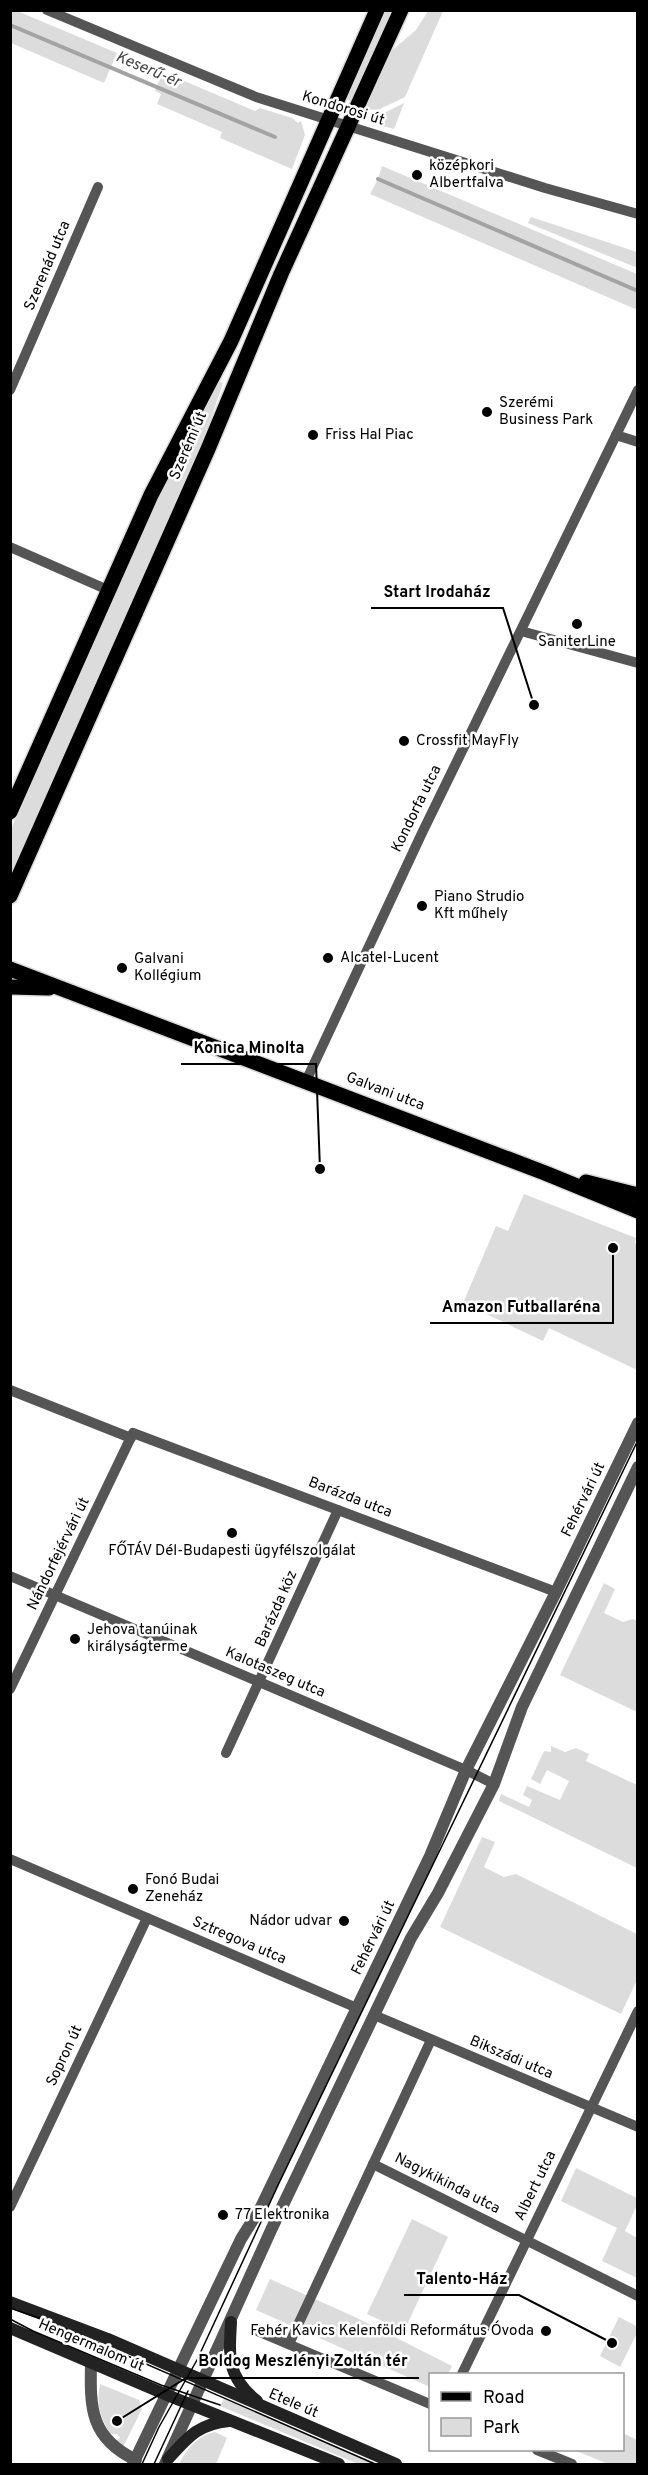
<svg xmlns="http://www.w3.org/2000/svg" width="648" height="2475" viewBox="0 0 648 2475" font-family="Overpass,sans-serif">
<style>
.green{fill:#dcdcdc}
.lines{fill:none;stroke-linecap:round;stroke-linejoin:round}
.stream{stroke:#a3a3a3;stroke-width:4}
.primary-casing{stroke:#dbdbdb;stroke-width:18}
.minor{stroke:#555;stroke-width:10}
.tertiary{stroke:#555;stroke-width:12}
.secondary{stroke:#222;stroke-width:12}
.primary{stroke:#000;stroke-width:15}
.tram{stroke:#000;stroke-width:1.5}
.poi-dot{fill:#000;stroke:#fff;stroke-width:2}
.labels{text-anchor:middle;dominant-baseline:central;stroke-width:5;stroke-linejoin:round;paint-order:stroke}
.street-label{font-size:15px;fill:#000;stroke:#fff}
.poi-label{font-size:15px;fill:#000;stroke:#fff;text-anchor:start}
.water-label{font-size:16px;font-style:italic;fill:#444;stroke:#fff}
.leader{fill:none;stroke:#000;stroke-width:2}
.callout-dot{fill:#000;stroke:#fff;stroke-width:2}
.callout-label{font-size:16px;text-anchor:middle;font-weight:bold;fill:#000;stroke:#fff;stroke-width:5;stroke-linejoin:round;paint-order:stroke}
</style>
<rect width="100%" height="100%" fill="#fff"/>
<g class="green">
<polygon points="10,11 17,11 117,53 104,83 11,43"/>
<polygon points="385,11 394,11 353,102 346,99"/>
<polygon points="428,11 443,11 405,97 378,110 365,109 389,53 416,30"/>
<polygon points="163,72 255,111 260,108 292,118 298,123 301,121 305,135 292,169 220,138 222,132 157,104 161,94 155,91"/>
<polygon points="404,103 394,129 375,124 380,115"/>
<polygon points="382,166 637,274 637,308 635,309 370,194 378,179"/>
<polygon points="531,217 637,252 637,266 635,267 528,223"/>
<polygon points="218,381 223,383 199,454 11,881 11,829 158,495"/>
<polygon points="524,1194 636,1238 635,1243 638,1244 637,1370 549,1328 543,1341 463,1303 496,1226 508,1231"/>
<polygon points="604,1583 615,1589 604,1613 623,1622 633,1619 637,1621 637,1712 560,1675"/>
<polygon points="551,1746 565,1752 576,1748 589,1754 586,1761 637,1785 637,1868 499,1801 501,1794 529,1807 532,1800 523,1795 527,1786 560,1800 569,1781 547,1770 540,1784 531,1779 544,1751 551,1752"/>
<polygon points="482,1837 495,1842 484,1867 504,1877 516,1874 637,1934 637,1980 621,2014 440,1927"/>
<polygon points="576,2168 637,2198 637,2205 625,2231 637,2238 637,2278 602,2261 617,2228 561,2201"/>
<polygon points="412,2219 448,2237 404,2331 367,2314"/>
<polygon points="270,2279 355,2317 452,2366 448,2374 430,2374 430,2387 256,2310"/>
<polygon points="619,2317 638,2327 637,2333 620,2367 600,2356"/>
<path d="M100 2384 139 2400 142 2409 123 2447 115 2441 120 2438 117 2434H111C100 2419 96 2403 100 2384Z"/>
<polygon points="224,2399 378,2464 358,2464 220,2406"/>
<path d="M215 2432 227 2438 216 2464H179C186 2450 198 2435 215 2432Z"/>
<polygon points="623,2433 637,2440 637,2464 608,2464 574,2450 622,2450"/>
</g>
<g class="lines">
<g class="stream">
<polyline points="10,25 275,137"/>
<polyline points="378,179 638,291"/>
</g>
<defs>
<g id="primary">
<polyline points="10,812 151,495 231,341 377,10"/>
<polyline points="10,896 208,449 281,274 401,10"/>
<polyline points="10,969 545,1173 638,1211"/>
<polyline points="10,987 49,988"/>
<polyline points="586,1182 638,1195"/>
</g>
</defs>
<use href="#primary" class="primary-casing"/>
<g class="minor">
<polyline points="47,10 256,97 545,188 638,214"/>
<polyline points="10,390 98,187"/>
<polyline points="616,435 638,442"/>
<polyline points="10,547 108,590"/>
<polyline points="521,631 638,663"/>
<polyline points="306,1081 422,833 638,390"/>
<polyline points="10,1390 131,1438"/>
<polyline points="10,1576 466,1770 494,1784"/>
<polyline points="10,1689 133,1433 556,1592"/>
<polyline points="226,1753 338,1510"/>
<polyline points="10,1859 357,2008"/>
<polyline points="374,2015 638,2127"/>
<polyline points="373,2164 638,2296"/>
<polyline points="10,2207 147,1918"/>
<polyline points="255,2330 430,2404"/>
<polyline points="289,2344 431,2040"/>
<polyline points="462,2374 638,2011"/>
<polyline points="537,2450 572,2464"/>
</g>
<g class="tertiary">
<path d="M91 2363C90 2408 90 2438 136 2460"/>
<polyline points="133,2464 241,2239 261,2207 430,1856 466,1770 556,1592 638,1423"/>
<polyline points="165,2464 272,2228 411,1938 438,1893 494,1784 522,1707 638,1467"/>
</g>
<g class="secondary">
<polyline points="10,2302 108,2339 396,2464"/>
<path d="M231 2322C229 2358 227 2377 257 2401"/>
<polyline points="10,2328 167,2395 339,2464"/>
<path d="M168 2459C188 2437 198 2424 229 2421"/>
</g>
<use href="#primary" class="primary"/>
<g class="tram">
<polyline points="10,2308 50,2322 375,2464"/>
<polyline points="10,2319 33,2331 161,2385 220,2405"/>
<polyline points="142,2464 159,2427 197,2360 280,2181 638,1440"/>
<polyline points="154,2464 188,2391"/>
</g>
</g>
<g class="poi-dot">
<circle cx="417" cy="175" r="6"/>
<circle cx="487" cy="412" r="6"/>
<circle cx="313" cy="435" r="6"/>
<circle cx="577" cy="624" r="6"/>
<circle cx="404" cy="741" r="6"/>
<circle cx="422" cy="906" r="6"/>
<circle cx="328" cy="958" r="6"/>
<circle cx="122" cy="968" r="6"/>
<circle cx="232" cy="1533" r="6"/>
<circle cx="75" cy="1639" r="6"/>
<circle cx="133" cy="1889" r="6"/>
<circle cx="344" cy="1921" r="6"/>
<circle cx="223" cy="2215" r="6"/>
<circle cx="546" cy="2331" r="6"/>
</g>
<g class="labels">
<g class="street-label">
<text transform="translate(343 109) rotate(17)">Kondorosi út</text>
<text transform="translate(48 266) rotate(-67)">Szerenád utca</text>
<text transform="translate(189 446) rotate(-67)">Szerémi út</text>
<text transform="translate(417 809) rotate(-64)">Kondorfa utca</text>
<text transform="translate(385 1092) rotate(21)">Galvani utca</text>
<text transform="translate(350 1498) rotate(21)">Barázda utca</text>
<text transform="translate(584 1500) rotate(-64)">Fehérvári út</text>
<text transform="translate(59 1554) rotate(-64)">Nándorfejérvári út</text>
<text transform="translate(277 1609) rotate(-66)">Barázda köz</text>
<text transform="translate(275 1673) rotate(23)">Kalotaszeg utca</text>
<text transform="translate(374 1938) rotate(-64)">Fehérvári út</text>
<text transform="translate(239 1941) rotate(23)">Sztregova utca</text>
<text transform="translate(65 2056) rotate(-65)">Sopron út</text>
<text transform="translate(511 2058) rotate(23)">Bikszádi utca</text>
<text transform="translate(447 2184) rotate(27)">Nagykikinda utca</text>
<text transform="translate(536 2186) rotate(-64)">Albert utca</text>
<text transform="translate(91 2346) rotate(23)">Hengermalom út</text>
<text transform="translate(293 2404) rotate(23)">Etele út</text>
</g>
<g class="poi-label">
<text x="429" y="166">középkori<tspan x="429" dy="17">Albertfalva</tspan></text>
<text x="499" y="403">Szerémi<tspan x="499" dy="17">Business Park</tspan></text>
<text x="325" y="435">Friss Hal Piac</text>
<text x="577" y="642" text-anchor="middle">SaniterLine</text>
<text x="416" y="741">Crossfit MayFly</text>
<text x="434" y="897">Piano Strudio<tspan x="434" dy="17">Kft műhely</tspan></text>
<text x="340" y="958">Alcatel-Lucent</text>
<text x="134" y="959">Galvani<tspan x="134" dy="17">Kollégium</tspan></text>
<text x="232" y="1551" text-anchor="middle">FŐTÁV Dél-Budapesti ügyfélszolgálat</text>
<text x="87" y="1630">Jehova tanúinak<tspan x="87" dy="17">királyságterme</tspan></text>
<text x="145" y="1880">Fonó Budai<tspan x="145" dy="17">Zeneház</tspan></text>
<text x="332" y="1921" text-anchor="end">Nádor udvar</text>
<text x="235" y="2215">77 Elektronika</text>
<text x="534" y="2331" text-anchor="end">Fehér Kavics Kelenföldi Református Óvoda</text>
</g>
<g class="water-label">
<text transform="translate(148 70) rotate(23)">Keserű-ér</text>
</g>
</g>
<path class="leader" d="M534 705L503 608H371M320 1169L316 1064H181M613 1248L613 1323H430M612 2343L519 2295H404M117 2421L186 2378H419"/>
<g class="callout-dot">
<circle cx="534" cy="705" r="6"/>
<circle cx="320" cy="1169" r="6"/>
<circle cx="613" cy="1248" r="6"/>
<circle cx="612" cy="2343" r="6"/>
<circle cx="117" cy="2421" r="6"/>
</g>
<g class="callout-label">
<text x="437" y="597">Start Irodaház</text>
<text x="249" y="1053">Konica Minolta</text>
<text x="521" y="1312">Amazon Futballaréna</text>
<text x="462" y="2284">Talento-Ház</text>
<text x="303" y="2366">Boldog Meszlényi Zoltán tér</text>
</g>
<rect width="648" height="2475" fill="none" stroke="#000000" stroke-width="24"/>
<rect x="429" y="2373" width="195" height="78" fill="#ffffff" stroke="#999999" stroke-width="1.5"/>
<rect x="441" y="2392" width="30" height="9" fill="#000000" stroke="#999999" stroke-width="1.5"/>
<text x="483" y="2403" font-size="18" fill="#000000">Road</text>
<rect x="441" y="2418" width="30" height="18" fill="#dcdcdc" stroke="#999999" stroke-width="1.5"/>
<text x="483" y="2433" font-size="18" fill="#000000">Park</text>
</svg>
